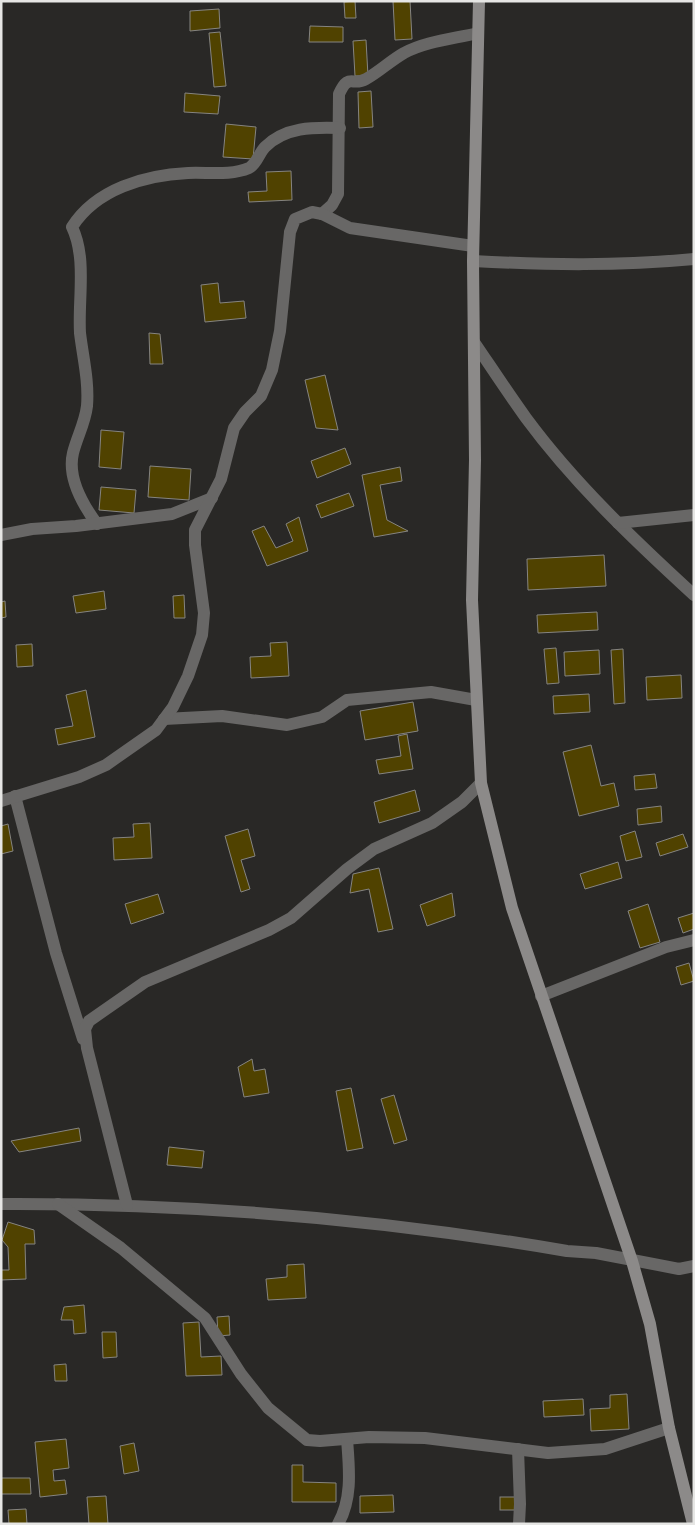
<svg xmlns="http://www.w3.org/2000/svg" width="695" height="1525" viewBox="0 0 695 1525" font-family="Raleway,sans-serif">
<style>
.building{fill:#504200;stroke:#858481}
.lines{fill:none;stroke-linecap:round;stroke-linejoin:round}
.street{stroke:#686766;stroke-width:12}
.secondary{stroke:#8c8a89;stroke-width:12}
</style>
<rect width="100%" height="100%" fill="#292826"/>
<g class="building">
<polygon points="355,1 356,18 345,18 344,2"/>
<polygon points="393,1 410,1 412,39 395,40"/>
<polygon points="219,9 220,28 190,31 190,11"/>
<polygon points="310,26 343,27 343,42 309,42"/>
<polygon points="220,32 226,86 214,87 209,33"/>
<polygon points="366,40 368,76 355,76 353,41"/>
<polygon points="371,91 373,127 359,128 358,92"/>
<polygon points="185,93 220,96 218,114 184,112"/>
<polygon points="226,124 256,127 253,159 223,157"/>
<polygon points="291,171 292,200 249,202 248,192 267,191 266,172"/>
<polygon points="218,283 220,303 244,301 246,318 205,322 201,285"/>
<polygon points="149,333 160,334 163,364 150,364"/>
<polygon points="325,375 338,430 316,428 305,380"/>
<polygon points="101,430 124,432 121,469 99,467"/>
<polygon points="345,448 351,464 317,478 311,461"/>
<polygon points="150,466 191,469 189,500 148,497"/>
<polygon points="400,467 402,481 380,485 387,520 408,531 374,537 362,475"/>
<polygon points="101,487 136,490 134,513 99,510"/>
<polygon points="349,493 354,506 321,518 316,505"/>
<polygon points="299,517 308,551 267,566 252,531 264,526 276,548 293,541 286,524"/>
<polygon points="604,555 606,586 528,590 527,559"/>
<polygon points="104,591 106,609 76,613 73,596"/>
<polygon points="184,595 185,618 174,618 173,596"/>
<polygon points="5,601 6,617 1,618 1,602"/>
<polygon points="597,612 598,630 538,633 537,615"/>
<polygon points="287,642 289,676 251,678 250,657 271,656 270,643"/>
<polygon points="32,644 33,666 17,667 16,645"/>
<polygon points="556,648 559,683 547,684 544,649"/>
<polygon points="623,649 625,703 614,704 611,650"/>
<polygon points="599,650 600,674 565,676 564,652"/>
<polygon points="681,675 682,698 647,700 646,677"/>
<polygon points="86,690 95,737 58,745 55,729 73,726 66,695"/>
<polygon points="589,694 590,712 554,714 553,696"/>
<polygon points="413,702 418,731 365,740 360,711"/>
<polygon points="407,734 413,769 379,774 376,760 401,756 398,736"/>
<polygon points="591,745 601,786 614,783 619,806 579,816 563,752"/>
<polygon points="655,774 657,788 635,790 634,776"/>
<polygon points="415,790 420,811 379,823 374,802"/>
<polygon points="661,806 662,822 638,825 637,809"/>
<polygon points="150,823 152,858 114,860 113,838 134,837 133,824"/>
<polygon points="8,824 13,851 1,854 1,826"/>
<polygon points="248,829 255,856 241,860 250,889 241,892 225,836"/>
<polygon points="635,831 642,857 626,861 620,836"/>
<polygon points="683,834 688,847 660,856 656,843"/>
<polygon points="618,862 622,878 585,889 580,874"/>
<polygon points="379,868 393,929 378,932 369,889 350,893 353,874"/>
<polygon points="452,893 455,916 427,926 420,905"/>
<polygon points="158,894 164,913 131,924 125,904"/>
<polygon points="648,904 660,942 640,948 628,911"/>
<polygon points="694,913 694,929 683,933 678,918"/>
<polygon points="689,963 694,981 681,985 676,967"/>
<polygon points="252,1059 254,1071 265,1069 269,1093 244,1097 238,1067"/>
<polygon points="351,1088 363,1148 347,1151 336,1091"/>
<polygon points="394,1095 407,1140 394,1144 381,1099"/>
<polygon points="79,1128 81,1141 19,1152 11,1141"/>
<polygon points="169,1147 204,1151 202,1168 167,1165"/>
<polygon points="8,1222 34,1230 35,1244 25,1244 26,1279 1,1280 1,1270 9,1270 8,1247 2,1240"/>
<polygon points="304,1264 306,1298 268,1300 266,1279 287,1277 287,1265"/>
<polygon points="84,1305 86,1333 74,1334 73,1320 61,1320 64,1307"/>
<polygon points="229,1316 230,1335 218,1336 217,1317"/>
<polygon points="199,1322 201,1357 221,1356 222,1375 186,1376 183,1323"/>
<polygon points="102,1332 116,1332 117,1357 103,1358"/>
<polygon points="66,1364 67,1381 55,1381 54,1365"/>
<polygon points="627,1394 629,1429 591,1431 590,1409 610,1408 610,1395"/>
<polygon points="583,1399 584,1415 544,1417 543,1401"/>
<polygon points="66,1439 69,1468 53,1470 54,1481 65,1480 67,1494 40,1497 35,1442"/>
<polygon points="134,1443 139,1471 124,1474 120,1446"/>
<polygon points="292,1465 303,1465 303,1482 336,1483 336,1502 292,1502"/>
<polygon points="1,1478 30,1478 31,1494 1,1494"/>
<polygon points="393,1495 394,1512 360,1513 360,1496"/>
<polygon points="106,1496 108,1524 89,1524 87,1497"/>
<rect x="500" y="1497" width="17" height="13"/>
<polygon points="26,1509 27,1524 9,1524 8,1510"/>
</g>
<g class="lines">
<g class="street">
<path d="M322 214 332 205 338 194 339 94C349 72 352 87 366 79 379 72 390 61 404 53 427 41 453 39 478 33"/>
<path d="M473 261C549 265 618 266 694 259"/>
<path d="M474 342C491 367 508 393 526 418 574 483 634 540 694 595"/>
<polyline points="618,523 694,515"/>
<path d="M97 524C83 505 67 478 73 453 77 437 85 423 87 406 89 381 83 358 80 333 78 299 87 258 72 227 96 189 145 175 188 173 208 172 230 176 249 168 257 164 259 153 265 147 285 127 313 127 340 128"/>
<polyline points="1,535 32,529 76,526 172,514 212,498"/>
<polyline points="164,719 222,716 287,725 322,717 347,700 431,692 476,700"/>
<polyline points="15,796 56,953 83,1039"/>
<polyline points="1,801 79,777 106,765 156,730 173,707 188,676 202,635 204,613 195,545 195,530 221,479 234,428 245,412 261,396 272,370 280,331 290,232 295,219 312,212 322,214 350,228 473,246"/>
<polyline points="541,996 666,947 694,940"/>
<path d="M1 1204C191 1203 380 1219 567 1251L596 1253 679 1269 694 1266"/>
<polyline points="58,1204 121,1248 205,1318 241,1374 268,1408 307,1440 320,1441 369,1437 425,1438 548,1453 605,1449 669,1428"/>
<polyline points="127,1205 87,1048 85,1029 89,1021 145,982 269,930 291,918 347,869 374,849 432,823 462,802 481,783"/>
<polyline points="518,1449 520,1504 519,1524"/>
<path d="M338 1524C353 1498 349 1467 347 1439"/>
</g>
<polyline class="secondary" points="479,1 473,261 475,460 472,600 481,783 512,908 632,1261 650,1324 669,1428 693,1524"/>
</g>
<rect width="695" height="1525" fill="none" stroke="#e6e6e4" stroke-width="5"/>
</svg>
